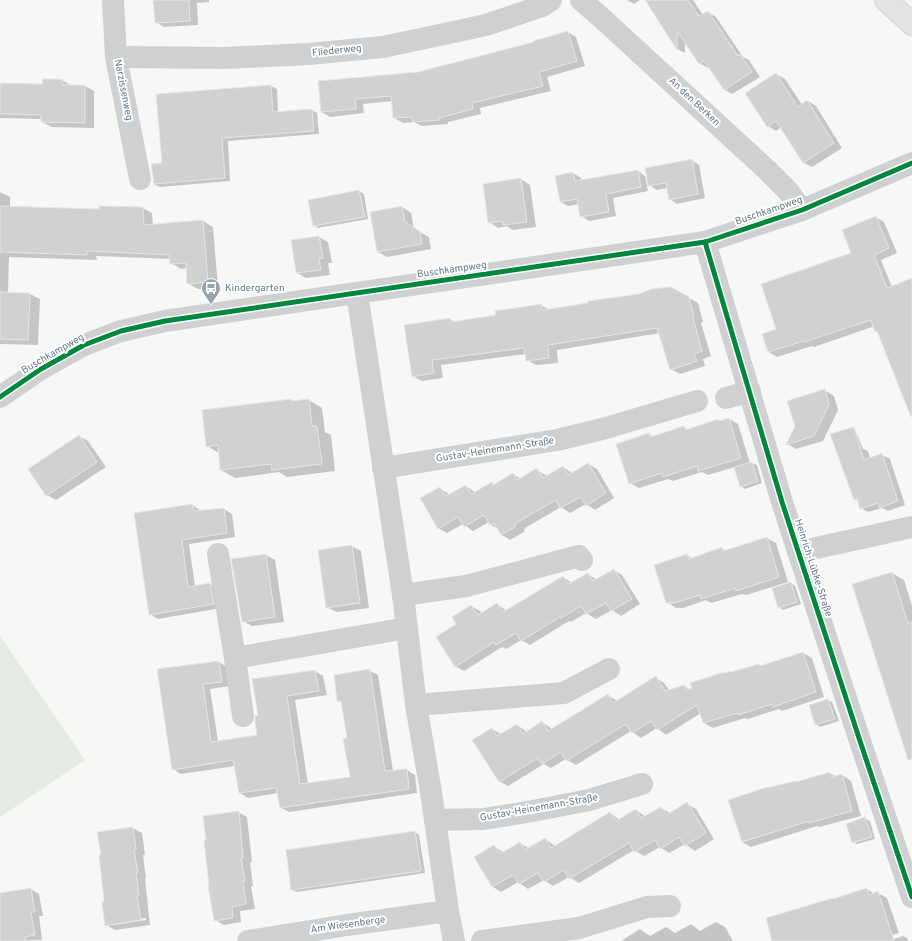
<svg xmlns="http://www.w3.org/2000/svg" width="912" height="941" viewBox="0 0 912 941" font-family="Overpass,sans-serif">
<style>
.green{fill:#e6eae4}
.shadow{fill:#0003;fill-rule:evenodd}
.building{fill:#d0d2d2;stroke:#e6e6e6}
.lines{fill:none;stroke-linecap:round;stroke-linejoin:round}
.secondary-casing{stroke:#d3d5d5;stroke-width:24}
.street{stroke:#cfd0d1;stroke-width:22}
.secondary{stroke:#e2e3e2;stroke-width:22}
.cycleway-casing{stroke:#fff;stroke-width:8}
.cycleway{stroke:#00873e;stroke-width:5}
.labels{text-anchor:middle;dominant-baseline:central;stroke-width:4;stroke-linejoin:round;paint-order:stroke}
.street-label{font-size:10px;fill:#657888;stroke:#fff}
.poi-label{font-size:10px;fill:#657888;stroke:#fff;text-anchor:start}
</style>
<rect width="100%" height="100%" fill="#f7f7f6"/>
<polygon class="green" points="0,636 85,760 0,817"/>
<g class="shadow">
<polygon points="155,0 209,0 209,2 197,3 198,25 164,27 156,22"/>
<polygon points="627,0 640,0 634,4"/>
<polygon points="653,0 693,0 703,15 708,12 716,17 743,57 749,60 760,77 732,94 724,89 709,67 708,68 699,63 685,41 685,53 677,49 648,3"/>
<polygon points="568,32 576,37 585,66 547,77 551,91 480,108 481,114 448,122 448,124 422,126 414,122 403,123 394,118 393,101 363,104 364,113 330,117 322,112 418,73 535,43"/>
<polygon points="776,74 785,79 802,105 808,101 816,106 842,148 812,167 804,163 781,127 776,131 768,126"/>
<polygon points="62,80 72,86 85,86 94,91 94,128 52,127 42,122 42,119 0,118 0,84 43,85"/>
<polygon points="271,86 277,89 278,112 312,110 317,113 319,134 228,141 230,181 160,187 154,184 163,164"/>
<polygon points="691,160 699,165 705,198 677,204 670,199 667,188 657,190 649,185"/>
<polygon points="638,171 645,176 648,191 613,198 616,216 589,221 581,216 579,204 568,206 561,202 573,173 581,178 581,181"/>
<polygon points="521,179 530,185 536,227 513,230 507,226 498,228 489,222"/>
<polygon points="359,191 364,194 368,219 318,228 314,225"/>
<polygon points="0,192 10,197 10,208 100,210 143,208 152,213 153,225 203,221 213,227 218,287 198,289 188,283 187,268 181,269 171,263 171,259 96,256 97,260 9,257 8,293 30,294 40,299 38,345 0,344"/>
<polygon points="402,207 411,213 414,229 429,237 431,249 387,257 378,252"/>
<polygon points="875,217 884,222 897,253 881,260 892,287 912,281 912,396 875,326 814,347 812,346 777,357 769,352 763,335 778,330 853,254"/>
<polygon points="319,237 328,242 332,263 328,263 330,275 306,278 297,273"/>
<polygon points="670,287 698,303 703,322 701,323 711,356 703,359 705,366 680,374 671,369 660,333 557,350 558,363 536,365 527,360 526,354 441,365 443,378 422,381 412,376 450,319 455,322 497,316 497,312 541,305 549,310 639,295"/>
<polygon points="824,390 834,396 838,410 823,441 796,449 788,444 796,426"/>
<polygon points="309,400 322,408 325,432 331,435 335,471 287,477 279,472 235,478 221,470 219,453 207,446 291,401 293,402"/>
<polygon points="729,419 738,424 750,463 752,463 757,465 762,483 745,489 741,486 735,467 708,475 702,472 673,481 668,479 639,488 630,483 649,434 654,437 684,427 688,430 718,420 720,422"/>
<polygon points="849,429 857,434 863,449 868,451 870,459 882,455 890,459 905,505 888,511 882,508 868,512 861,508 858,501 855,499"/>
<polygon points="79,436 88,441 106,467 56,500 47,495"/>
<polygon points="588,464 597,469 614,498 595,510 586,504 570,513 561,507 525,528 524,532 510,540 502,535 499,529 491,525 489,522 473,531 463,524 447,533 438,528 440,488 450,495 466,486 476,493 492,483 495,485 513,474 521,479 537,470 547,476 563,467 572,473"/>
<polygon points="192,505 200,510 201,512 224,509 232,514 235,537 189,544 195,586 210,584 218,589 221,608 158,619 150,614"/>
<polygon points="767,538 776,543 788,582 746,595 742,594 711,603 706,600 683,608 676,608 667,602 687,555 692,558 722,548 726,551"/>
<polygon points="351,546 361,551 369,608 337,612 327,607"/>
<polygon points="266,555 275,560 284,622 252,626 243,621"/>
<polygon points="614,570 622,575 640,604 621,616 612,610 596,619 586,613 571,622 569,621 530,645 521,640 506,649 502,647 464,671 455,666 458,625 471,606 480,611 482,613 497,604 507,611 563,577 572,583 588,574 597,580"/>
<polygon points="892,573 904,580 912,606 912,756"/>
<polygon points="791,583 795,586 801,604 783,610 779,607"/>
<polygon points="803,653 812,658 824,697 782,711 779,709 748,719 745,718 713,728 704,723 701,713 666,735 657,728 641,738 631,731 576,765 566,759 551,768 544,764 508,786 499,781 492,729 501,734 517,725 527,732 542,722 552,729 608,695 617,701 656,678 664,683 669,690 684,686 691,690 726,674 759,665 761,666"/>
<polygon points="219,662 227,667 230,686 210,689 218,741 258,736 256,721 315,671 323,676 327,695 295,700 308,784 351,778 348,739 342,703 338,701 369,670 378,675 393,771 407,770 415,775 417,793 289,812 280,807 278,793 248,798 240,793 235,766 181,774 173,769 158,670"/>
<polygon points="828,700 832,702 839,721 820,727 816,724"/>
<polygon points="830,773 836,777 842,775 851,781 861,816 819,827 817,826 751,847 742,842 795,782 797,782"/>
<polygon points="687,804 696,809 714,839 695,851 685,844 669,853 660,847 644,856 634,850 579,883 569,877 553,886 544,880 528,889 518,882 501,892 493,887 494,846 504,853 520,843 528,848 545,839 555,846 610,813 620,820 636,810 646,817 661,808 670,813"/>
<polygon points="238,812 247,817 252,862 250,863 253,886 251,886 255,909 240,911 241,922 224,925 215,920"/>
<polygon points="865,819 870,821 875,839 857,844 853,842"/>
<path d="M133 828 142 833 145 855H143L146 878H145L150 925 115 930 106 925 105 902ZM146 918V920L113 925V923Z"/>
<polygon points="415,832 419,835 425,873 297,892 292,890 287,851"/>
<polygon points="31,889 39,894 43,916 39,916 42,940 3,941 0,935 0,894"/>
<polygon points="867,889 874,894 878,893 887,898 899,933 869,941 773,941 833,899 835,900"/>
<polygon points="716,922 725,927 733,941 621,941 640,929 650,936 666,927 675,933 691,924 700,931"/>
<polygon points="903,936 907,938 908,941 888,941"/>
</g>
<g class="building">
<polygon points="153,0 189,0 190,21 155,23"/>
<polygon points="645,0 688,0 699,16 708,11 738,56 740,54 752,72 724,90 704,61 699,64 677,31 677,50"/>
<polygon points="568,31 577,61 539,72 543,86 472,103 473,109 439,118 440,120 413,122 412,117 393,118 391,96 355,99 356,109 321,112 318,81 418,72 534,42 533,41"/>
<polygon points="776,73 798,107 807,100 834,143 803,163 776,121 767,127 745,93"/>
<polygon points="43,79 63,79 62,85 85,85 85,123 41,122 41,115 0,114 0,83 42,84"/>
<polygon points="271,85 273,112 312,109 314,131 222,138 225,178 154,184 151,164 162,163 156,94"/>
<polygon points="692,159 698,194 669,200 666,183 648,186 645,168"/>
<polygon points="638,170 641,187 606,194 609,212 580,217 577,199 560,202 555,176 573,172 575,181"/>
<polygon points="521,178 527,222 503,225 502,221 488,223 483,184"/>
<polygon points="359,190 365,217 313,226 308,200"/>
<polygon points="0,206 99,209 99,206 143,207 144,225 203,220 208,282 187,284 186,263 170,264 169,255 87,251 87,255 0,252"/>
<polygon points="402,206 405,222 420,231 422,244 377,252 370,212"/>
<polygon points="876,216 889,248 874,255 887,288 912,278 912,416 911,417 877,331 875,332 871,320 804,342 804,341 768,352 762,334 776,329 761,284 851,253 842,230"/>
<polygon points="319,236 323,258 319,259 321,270 296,273 291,240"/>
<polygon points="671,287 689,297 694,317 693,318 702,351 694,354 697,361 670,370 657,328 548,345 549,358 526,361 524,348 432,360 434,373 412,377 404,325 450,318 451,322 496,315 495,311 541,304 542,310 588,303 588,301 639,294 652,289"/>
<polygon points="0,292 30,293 28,340 0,339"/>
<polygon points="825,389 829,405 814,436 786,445 795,426 787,401"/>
<polygon points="291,399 292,401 309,399 312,426 317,426 322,464 272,470 271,464 220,470 218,445 206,447 202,410"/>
<polygon points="729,418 741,458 698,471 697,466 663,477 662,473 629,484 616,444 649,433 650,437 684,426 685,430 719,419 719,421"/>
<polygon points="854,427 864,460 882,453 898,501 879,508 878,503 860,509 857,499 854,500 830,434"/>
<polygon points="79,435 97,462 46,496 28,469"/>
<polygon points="752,462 758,481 740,487 734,467"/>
<polygon points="588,463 606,493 586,506 581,497 560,508 556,500 516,523 515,527 501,535 494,523 490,525 484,515 464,527 458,517 438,529 420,498 440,487 446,496 466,485 471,494 492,482 493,485 513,473 517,480 537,468 543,478 563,466 568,475"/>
<polygon points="192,504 194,511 224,508 227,533 182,540 188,587 210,583 214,604 149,615 134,513"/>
<polygon points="767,537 779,577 736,591 735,588 701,599 700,595 674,603 666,603 654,565 687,554 689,559 722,547 723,551"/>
<polygon points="352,545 360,603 326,608 318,550"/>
<polygon points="266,554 275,617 242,622 231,559"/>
<polygon points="614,569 632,599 611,611 606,603 586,614 581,606 561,618 560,617 521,641 516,633 496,645 494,642 455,667 436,637 456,624 452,617 471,605 478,615 497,603 503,612 563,576 568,584 588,573 593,581"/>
<polygon points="892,572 908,623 912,622 912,759 908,760 852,584"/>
<polygon points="791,582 797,602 778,608 772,588"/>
<polygon points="803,652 816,692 773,707 772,704 738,715 738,713 703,723 697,705 657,730 651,721 632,733 626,724 566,761 561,752 542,764 538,758 499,782 472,740 492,728 497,736 517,724 523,734 542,721 548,731 608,694 613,703 656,676 665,691 684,685 687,690 692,688 690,683 724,672 725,673 730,671 731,672 759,664 760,666"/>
<polygon points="219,661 222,682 203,684 211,742 257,735 255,721 255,716 258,715 252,679 315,670 319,691 287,696 300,784 350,777 343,739 347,738 341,701 337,701 334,675 370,669 385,771 407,769 409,789 280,808 276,788 239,793 233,760 172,770 157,669"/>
<polygon points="828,699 835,719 815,725 809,705"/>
<polygon points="830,772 831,777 842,774 852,811 809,823 809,821 742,842 728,800 761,789 796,781 796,782"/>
<polygon points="687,802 706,833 685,846 679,837 660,849 655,840 634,852 629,843 569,879 564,870 544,882 538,873 519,884 513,875 492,887 474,857 494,845 500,854 520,842 525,850 545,838 551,848 610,812 616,821 636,809 641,818 661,807 667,815"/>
<polygon points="239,811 243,858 241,858 245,881 243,881 246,904 232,907 233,918 214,921 208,886 209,886 204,840 206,840 203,816"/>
<polygon points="865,817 872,837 852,843 846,824"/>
<polygon points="133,827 136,850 134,850 138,873 136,873 139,896 137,896 141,920 105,926 102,902 104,901 99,855 101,855 97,832"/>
<polygon points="415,831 421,871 291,890 286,850"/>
<polygon points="31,888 35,912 31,912 35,935 25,937 26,941 0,941 0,893"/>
<polygon points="867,888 869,895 878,891 894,941 772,941 766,918 833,898 833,899"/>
</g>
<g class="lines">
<defs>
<polyline id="secondary" points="886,0 912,24"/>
</defs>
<use href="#secondary" class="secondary-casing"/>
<g class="street">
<polyline points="113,0 116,57 140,179"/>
<polyline points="581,0 605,21 767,170 788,191 802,210"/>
<polyline points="116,57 225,58 309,54 383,47 486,25 542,6 551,0"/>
<polyline points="705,242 782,502 860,741 912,897"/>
<polyline points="357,293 403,595 416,705 431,792 448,911 454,941"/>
<polyline points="0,397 41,369 84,345 121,331 165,321 705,242 802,210 912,163"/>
<polyline points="726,398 750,391"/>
<polyline points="383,468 557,440 606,428 697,401"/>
<polyline points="798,552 912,527"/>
<polyline points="218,554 235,658 243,716"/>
<polyline points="403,595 466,586 579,556 582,560"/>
<polyline points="235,658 407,628"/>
<polyline points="416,705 564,693 609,669"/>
<polyline points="435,820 484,819 533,811 589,800 642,784"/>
<polyline points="248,941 347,925 448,911"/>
<polyline points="482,941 579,928 647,907 670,906"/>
</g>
<use href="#secondary" class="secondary"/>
<defs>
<g id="cycleway">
<polyline points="705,242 782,502 860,741 912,897"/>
<polyline points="0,397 41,369 84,345 121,331 165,321 705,242 802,210 912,163"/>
</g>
</defs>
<use href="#cycleway" class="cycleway-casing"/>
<use href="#cycleway" class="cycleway"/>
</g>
<defs>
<symbol id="bus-pin" viewBox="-11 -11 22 30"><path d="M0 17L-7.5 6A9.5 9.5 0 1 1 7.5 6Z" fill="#98a4ae" stroke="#fff"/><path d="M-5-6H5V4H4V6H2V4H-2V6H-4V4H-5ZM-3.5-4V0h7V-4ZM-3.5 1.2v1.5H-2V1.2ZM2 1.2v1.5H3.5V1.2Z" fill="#fff"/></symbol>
</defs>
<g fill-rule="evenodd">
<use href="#bus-pin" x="200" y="277" width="22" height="30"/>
</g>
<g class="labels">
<g class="street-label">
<text transform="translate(337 51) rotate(-6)">Fliederweg</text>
<text transform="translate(123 90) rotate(79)">Narzissenweg</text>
<text transform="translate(694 102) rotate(43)">An den Berken</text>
<text transform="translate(769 211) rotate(-19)">Buschkampweg</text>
<text transform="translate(452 270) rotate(-8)">Buschkampweg</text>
<text transform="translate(53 354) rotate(-30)">Buschkampweg</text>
<text transform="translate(495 450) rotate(-9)">Gustav-Heinemann-Straße</text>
<text transform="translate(813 568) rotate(72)">Heinrich-Lübke-Straße</text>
<text transform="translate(539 808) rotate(-10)">Gustav-Heinemann-Straße</text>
<text transform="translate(348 925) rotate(-8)">Am Wiesenberge</text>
</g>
<g class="poi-label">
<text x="225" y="288">Kindergarten</text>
</g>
</g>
</svg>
